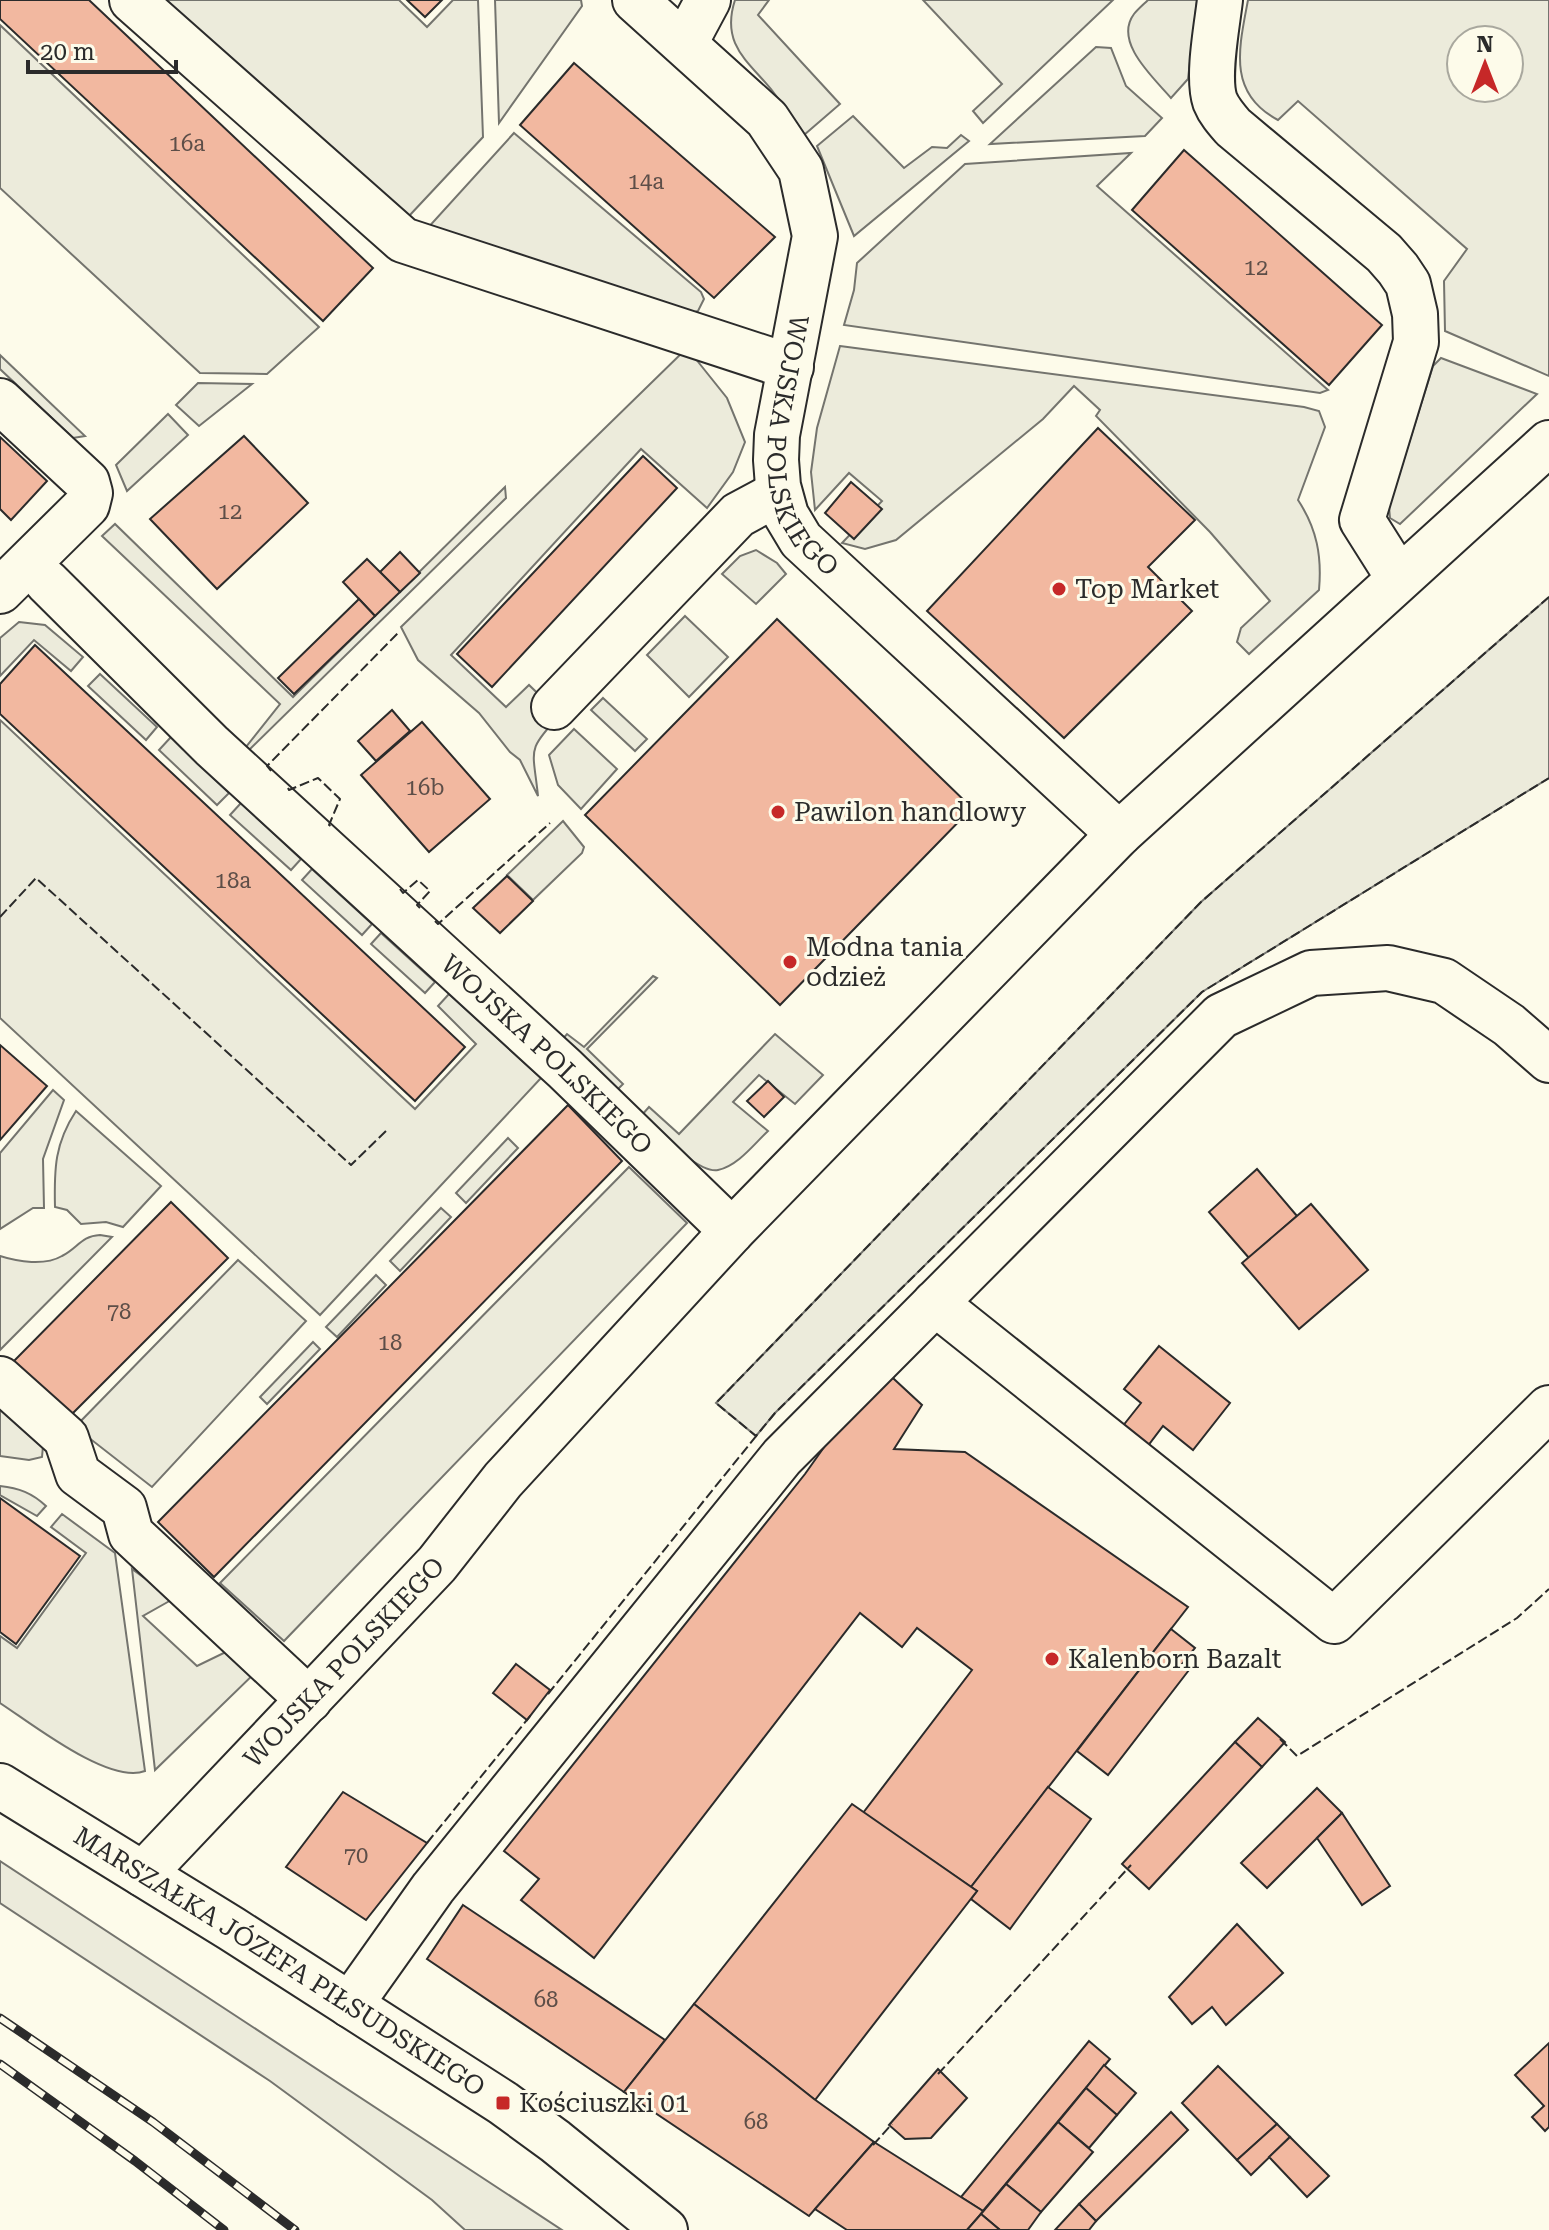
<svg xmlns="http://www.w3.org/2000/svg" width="1549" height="2230" viewBox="0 0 1549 2230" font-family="'Roboto Serif',serif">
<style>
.green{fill:#ecebdb;stroke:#74746e;stroke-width:2;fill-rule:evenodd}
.building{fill:#f2b8a0;stroke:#2b2b2b;stroke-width:2}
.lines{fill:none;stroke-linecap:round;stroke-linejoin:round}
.minor-casing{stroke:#2b2b2b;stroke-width:48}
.minor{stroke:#fdfbea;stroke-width:44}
.rail-casing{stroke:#2b2b2b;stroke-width:9}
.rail{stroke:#fdfbea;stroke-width:6;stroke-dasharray:18;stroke-linecap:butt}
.fence{stroke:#2b2b2b;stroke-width:2;stroke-dasharray:10 4;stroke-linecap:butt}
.poi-dot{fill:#c62828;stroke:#fdfbea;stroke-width:3}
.labels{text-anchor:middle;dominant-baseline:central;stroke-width:6;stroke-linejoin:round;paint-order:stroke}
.number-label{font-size:22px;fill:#5d4e48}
.street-label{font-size:26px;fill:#2b2b2b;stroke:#fdfbea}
.poi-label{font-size:26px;fill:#2b2b2b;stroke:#fdfbea;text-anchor:start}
</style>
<rect width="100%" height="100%" fill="#fdfbea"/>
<g class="green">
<polygon points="159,0 399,0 427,27 453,0 478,0 483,137 409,216"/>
<polygon points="495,0 581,0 582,6 499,123"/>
<path d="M735 0H769L758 15 840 104 804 135C794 121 785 107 774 93 750 62 720 46 735 0Z"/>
<polygon points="923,0 1113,0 983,123 973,111 1002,84"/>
<path d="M1148 0H1197L1188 79 1171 98C1154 78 1113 42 1134 14 1138 9 1144 4 1148 0Z"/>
<path d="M1248 0H1549V376L1445 331 1444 281 1467 249 1298 101 1278 120C1227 93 1239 48 1248 0ZM1461 40H1509V88H1461Z"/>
<polygon points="0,25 319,327 267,374 200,373 0,188"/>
<polygon points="1096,47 1111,48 1126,86 1162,118 1145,136 990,144"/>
<polygon points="853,116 904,168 932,147 947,148 961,135 969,141 854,236 817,146"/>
<polygon points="514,133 701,292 704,299 698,311 692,313 425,231"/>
<polygon points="1131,153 1097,186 1328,390 1320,393 844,325 854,290 857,263 965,164"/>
<path d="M840 346 1304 407 1319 411 1325 427 1298 500C1317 529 1322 556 1319 590L1249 654 1237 642 1241 628 1270 601 1210 532 1096 416 1100 410 1074 386 1043 419 896 540 865 549 842 543 882 501 849 473 815 510 811 472 817 428Z"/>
<path d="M687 348 727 398 745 442 733 472 707 508 641 449 451 655 506 707 529 685 560 715C526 751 533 748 538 796L520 760 510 752 479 713 418 660 401 627Z"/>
<polygon points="0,355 85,436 73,438 0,369"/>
<polygon points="1441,358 1537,394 1400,524 1390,518 1389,507 1433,366"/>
<polygon points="198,383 252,384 199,426 176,405"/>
<polygon points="168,414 188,435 127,491 116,465"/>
<polygon points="505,487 506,498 249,750 246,747 280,704 102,536 115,524 293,697"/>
<polygon points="756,550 777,563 786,574 756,604 722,574 740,556"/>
<polygon points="1549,597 1549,778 1202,992 775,1413 756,1436 716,1403 1201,902"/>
<polygon points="685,616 728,657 689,697 647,655"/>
<polygon points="19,622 45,625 83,657 71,671 34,640 0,676 0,638"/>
<polygon points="100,674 157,727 146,740 88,686"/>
<polygon points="603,698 647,739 635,751 591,710"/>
<polygon points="0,720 415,1109 476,1044 438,1006 449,994 541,1078 320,1315 0,1018"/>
<polygon points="574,729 617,769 581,809 558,785 549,755"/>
<polygon points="171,737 229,793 217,805 159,750"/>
<polygon points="241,803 301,859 291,870 230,815"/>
<polygon points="563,821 584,847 582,853 533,900 507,875"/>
<polygon points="312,869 372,924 362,935 302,880"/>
<polygon points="381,933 435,982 425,993 371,944"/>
<polygon points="653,976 657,978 587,1049 623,1084 615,1092 560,1042 567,1034 584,1047"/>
<path d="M775 1034 823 1075 795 1104 759 1075 733 1102 768 1131C755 1143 738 1166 718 1170 697 1174 657 1129 641 1116L649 1107 679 1134Z"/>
<polygon points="53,1090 64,1100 43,1159 44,1208 33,1208 0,1229 0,1153"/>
<path d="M76 1111 161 1186 123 1227 106 1222 81 1224 67 1210 55 1207C54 1168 55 1143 76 1111Z"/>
<polygon points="508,1138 518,1148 466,1203 456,1193"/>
<polygon points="629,1167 687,1223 284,1641 220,1583"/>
<polygon points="441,1208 451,1217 400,1271 390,1261"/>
<path d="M100 1235 112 1237 0 1350V1256C18 1262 45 1266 62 1256 78 1248 81 1236 100 1235Z"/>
<polygon points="238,1260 306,1321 152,1487 75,1427"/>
<polygon points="376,1275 386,1285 337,1337 326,1327"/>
<polygon points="313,1342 320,1349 267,1404 260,1397"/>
<polygon points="0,1404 43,1446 42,1457 29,1460 0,1456"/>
<path d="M0 1486C19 1488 32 1493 46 1506L37 1516 0 1495Z"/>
<path d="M62 1514 115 1553 145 1771C109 1785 31 1723 0 1703V1636L17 1648 86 1553 51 1527Z"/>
<polygon points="132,1569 173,1599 143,1616 197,1666 234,1648 258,1670 155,1770"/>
<polygon points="0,1861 562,2230 465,2230 432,2200 270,2081 0,1903"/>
</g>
<g class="building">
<polygon points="0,0 89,0 373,268 323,321 0,19"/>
<polygon points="407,0 442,0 425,17"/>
<polygon points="574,63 775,237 714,298 520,125"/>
<polygon points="1184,150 1382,325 1329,385 1132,210"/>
<polygon points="1098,428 1195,520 1148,567 1192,611 1064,738 927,611"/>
<polygon points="244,436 308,503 217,589 150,519"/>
<polygon points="0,437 47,481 11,520 0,509"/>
<polygon points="643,456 677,488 492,687 457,654"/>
<polygon points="851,482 882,509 854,539 825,513"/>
<polygon points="400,552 420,573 400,592 380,572"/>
<polygon points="367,559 400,592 375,616 343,582"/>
<polygon points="359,599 375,616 294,694 278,678"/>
<polygon points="777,619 972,808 780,1005 585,815"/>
<polygon points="35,645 465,1047 415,1101 0,714 0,684"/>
<polygon points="392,710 410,731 376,761 358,741"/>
<polygon points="422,722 490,799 429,852 361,775"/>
<polygon points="507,876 533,901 500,933 473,908"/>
<polygon points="0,1045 47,1086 0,1140"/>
<polygon points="768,1081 784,1097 764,1117 747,1101"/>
<polygon points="568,1105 622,1161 214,1577 158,1522"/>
<polygon points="1257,1169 1297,1216 1249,1258 1209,1212"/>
<polygon points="171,1202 228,1258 66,1420 10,1365"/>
<polygon points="1311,1204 1368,1270 1299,1329 1242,1263"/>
<polygon points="1159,1346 1230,1403 1193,1450 1163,1426 1147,1447 1122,1427 1141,1403 1124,1389"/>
<polygon points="881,1367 922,1405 894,1449 965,1452 1188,1607 971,1887 863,1813 972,1670 917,1628 902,1647 860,1613 594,1958 521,1900 539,1879 504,1851 805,1474"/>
<polygon points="0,1498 80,1556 16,1644 0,1632"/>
<polygon points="1171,1629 1195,1648 1182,1664 1189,1670 1108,1775 1077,1751"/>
<polygon points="516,1664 550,1690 527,1720 493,1693"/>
<polygon points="1258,1718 1285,1742 1262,1767 1235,1742"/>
<polygon points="1235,1742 1262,1767 1149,1889 1122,1864"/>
<polygon points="1048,1787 1091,1819 1010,1929 971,1899 977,1891 971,1887"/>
<polygon points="1317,1788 1342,1813 1267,1888 1241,1863"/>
<polygon points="343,1792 427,1843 366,1920 286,1867"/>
<polygon points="852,1804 977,1891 815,2100 694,2004"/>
<polygon points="1342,1813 1390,1886 1362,1905 1317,1838"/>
<polygon points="463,1905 665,2040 624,2092 427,1959"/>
<polygon points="1237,1924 1283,1973 1226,2025 1212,2007 1192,2024 1169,1997"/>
<polygon points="694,2004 814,2099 874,2142 809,2216 624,2092"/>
<polygon points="1089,2041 1110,2059 983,2211 961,2197"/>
<polygon points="1549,2043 1549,2127 1545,2131 1532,2117 1544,2106 1515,2075"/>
<polygon points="1104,2065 1136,2093 1117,2115 1086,2088"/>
<polygon points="1218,2066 1277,2124 1237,2160 1182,2103"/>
<polygon points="938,2069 967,2098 931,2138 905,2139 889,2125"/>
<polygon points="1086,2088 1117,2115 1089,2148 1058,2122"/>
<polygon points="1171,2112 1188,2130 1096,2221 1079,2204"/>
<polygon points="1058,2122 1093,2152 1041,2212 1006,2184"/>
<polygon points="1277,2124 1290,2137 1251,2175 1237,2160"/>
<polygon points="1290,2137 1329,2176 1307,2197 1269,2157"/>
<polygon points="874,2142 983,2211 981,2214 967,2230 847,2230 815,2209"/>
<polygon points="1006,2184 1041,2212 1028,2230 1000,2230 981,2214"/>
<polygon points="1079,2204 1096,2221 1089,2230 1055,2230"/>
<polygon points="981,2214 1000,2230 967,2230"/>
</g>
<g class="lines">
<defs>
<g id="minor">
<polyline points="132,0 403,240 791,367"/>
<path id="s1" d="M635 0 767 119 801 170 815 236 777 435 776 460 778 486 786 515 801 540 1119 834"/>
<path d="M1220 0C1217 26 1207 77 1215 101 1219 111 1226 119 1233 127L1384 253 1398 269 1408 284 1415 314 1416 342 1362 520 1398 577"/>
<polyline points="685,43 708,0"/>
<polyline points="0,401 87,482 90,493 87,505 0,591"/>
<path id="s2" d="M47 582 212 746 565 1069 732 1231"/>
<polyline points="554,707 738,515 779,493"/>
<polyline points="935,1303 1334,1621 1549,1408"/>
<polyline points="0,1379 66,1438 78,1474 124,1508 131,1534 309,1700"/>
<path id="s3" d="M0 1786 232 1929 503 2103 555 2141 665 2230"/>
<path id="s4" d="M143 1874 437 1564 503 1480 732 1231 1119 834 1549 443"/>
<polyline points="350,2005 433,1888 782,1457 1221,1016 1311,973 1388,968 1444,981 1509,1025 1549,1060"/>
</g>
</defs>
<use href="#minor" class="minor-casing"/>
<use href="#minor" class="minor"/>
<defs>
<g id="rail">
<polyline points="0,2018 153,2122 295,2230"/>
<polyline points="0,2064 135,2161 224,2230"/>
</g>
</defs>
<use href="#rail" class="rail-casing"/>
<use href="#rail" class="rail"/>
<g class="fence">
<polyline points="1549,597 1201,902 716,1403 756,1436 775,1413 1202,992 1549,778"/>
<polyline points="271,771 267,766 400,631"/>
<polyline points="288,788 289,790 318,778 340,799 329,825 332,827"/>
<polyline points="400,889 403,893 418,880 430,891 417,905 420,908"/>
<polyline points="0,917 36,878 351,1165 388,1129"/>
<polyline points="435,921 438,924 550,823"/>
<polyline points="548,1694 757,1435"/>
<polyline points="1280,1739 1297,1756 1517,1618 1549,1589"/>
<polyline points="427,1843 531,1715"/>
<polyline points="938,2074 1131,1865"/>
<polyline points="873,2145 892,2124"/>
</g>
</g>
<g class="poi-dot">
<circle cx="1059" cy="589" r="8"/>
<circle cx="778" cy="812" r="8"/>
<circle cx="790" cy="962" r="8"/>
<circle cx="1052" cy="1659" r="8"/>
<rect x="495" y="2095" width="16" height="16" rx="4"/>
</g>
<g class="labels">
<g class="number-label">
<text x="187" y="143">16a</text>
<text x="646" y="181">14a</text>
<text x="1256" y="267">12</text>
<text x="230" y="511">12</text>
<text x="425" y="787">16b</text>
<text x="233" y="880">18a</text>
<text x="119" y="1311">78</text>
<text x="390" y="1342">18</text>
<text x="356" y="1855">70</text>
<text x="546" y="1999">68</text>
<text x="756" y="2121">68</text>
</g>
<g class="street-label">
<text stroke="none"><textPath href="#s1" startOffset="526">WOJSKA POLSKIEGO</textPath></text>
<text stroke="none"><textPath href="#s2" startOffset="688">WOJSKA POLSKIEGO</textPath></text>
<text stroke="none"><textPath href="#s4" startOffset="292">WOJSKA POLSKIEGO</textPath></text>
<text stroke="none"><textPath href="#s3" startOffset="330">MARSZAŁKA JÓZEFA PIŁSUDSKIEGO</textPath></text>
</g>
<g class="poi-label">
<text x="1075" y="589">Top Market</text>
<text x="794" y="812">Pawilon handlowy</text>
<text x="806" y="947">Modna tania<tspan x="806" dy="30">odzież</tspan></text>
<text x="1068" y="1659">Kalenborn Bazalt</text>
<text x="519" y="2103">Kościuszki 01</text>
</g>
</g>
<g transform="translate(1485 64)"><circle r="38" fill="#fdfbea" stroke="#a9a89e" stroke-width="2"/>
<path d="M0-6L14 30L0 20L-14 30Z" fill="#c62828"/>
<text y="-12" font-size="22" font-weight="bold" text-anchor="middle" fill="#2b2b2b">N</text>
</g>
<path d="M28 60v12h148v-12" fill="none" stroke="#2b2b2b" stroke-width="4"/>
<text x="40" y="60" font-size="24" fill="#2b2b2b" stroke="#fdfbea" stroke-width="6" paint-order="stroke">20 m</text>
</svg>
